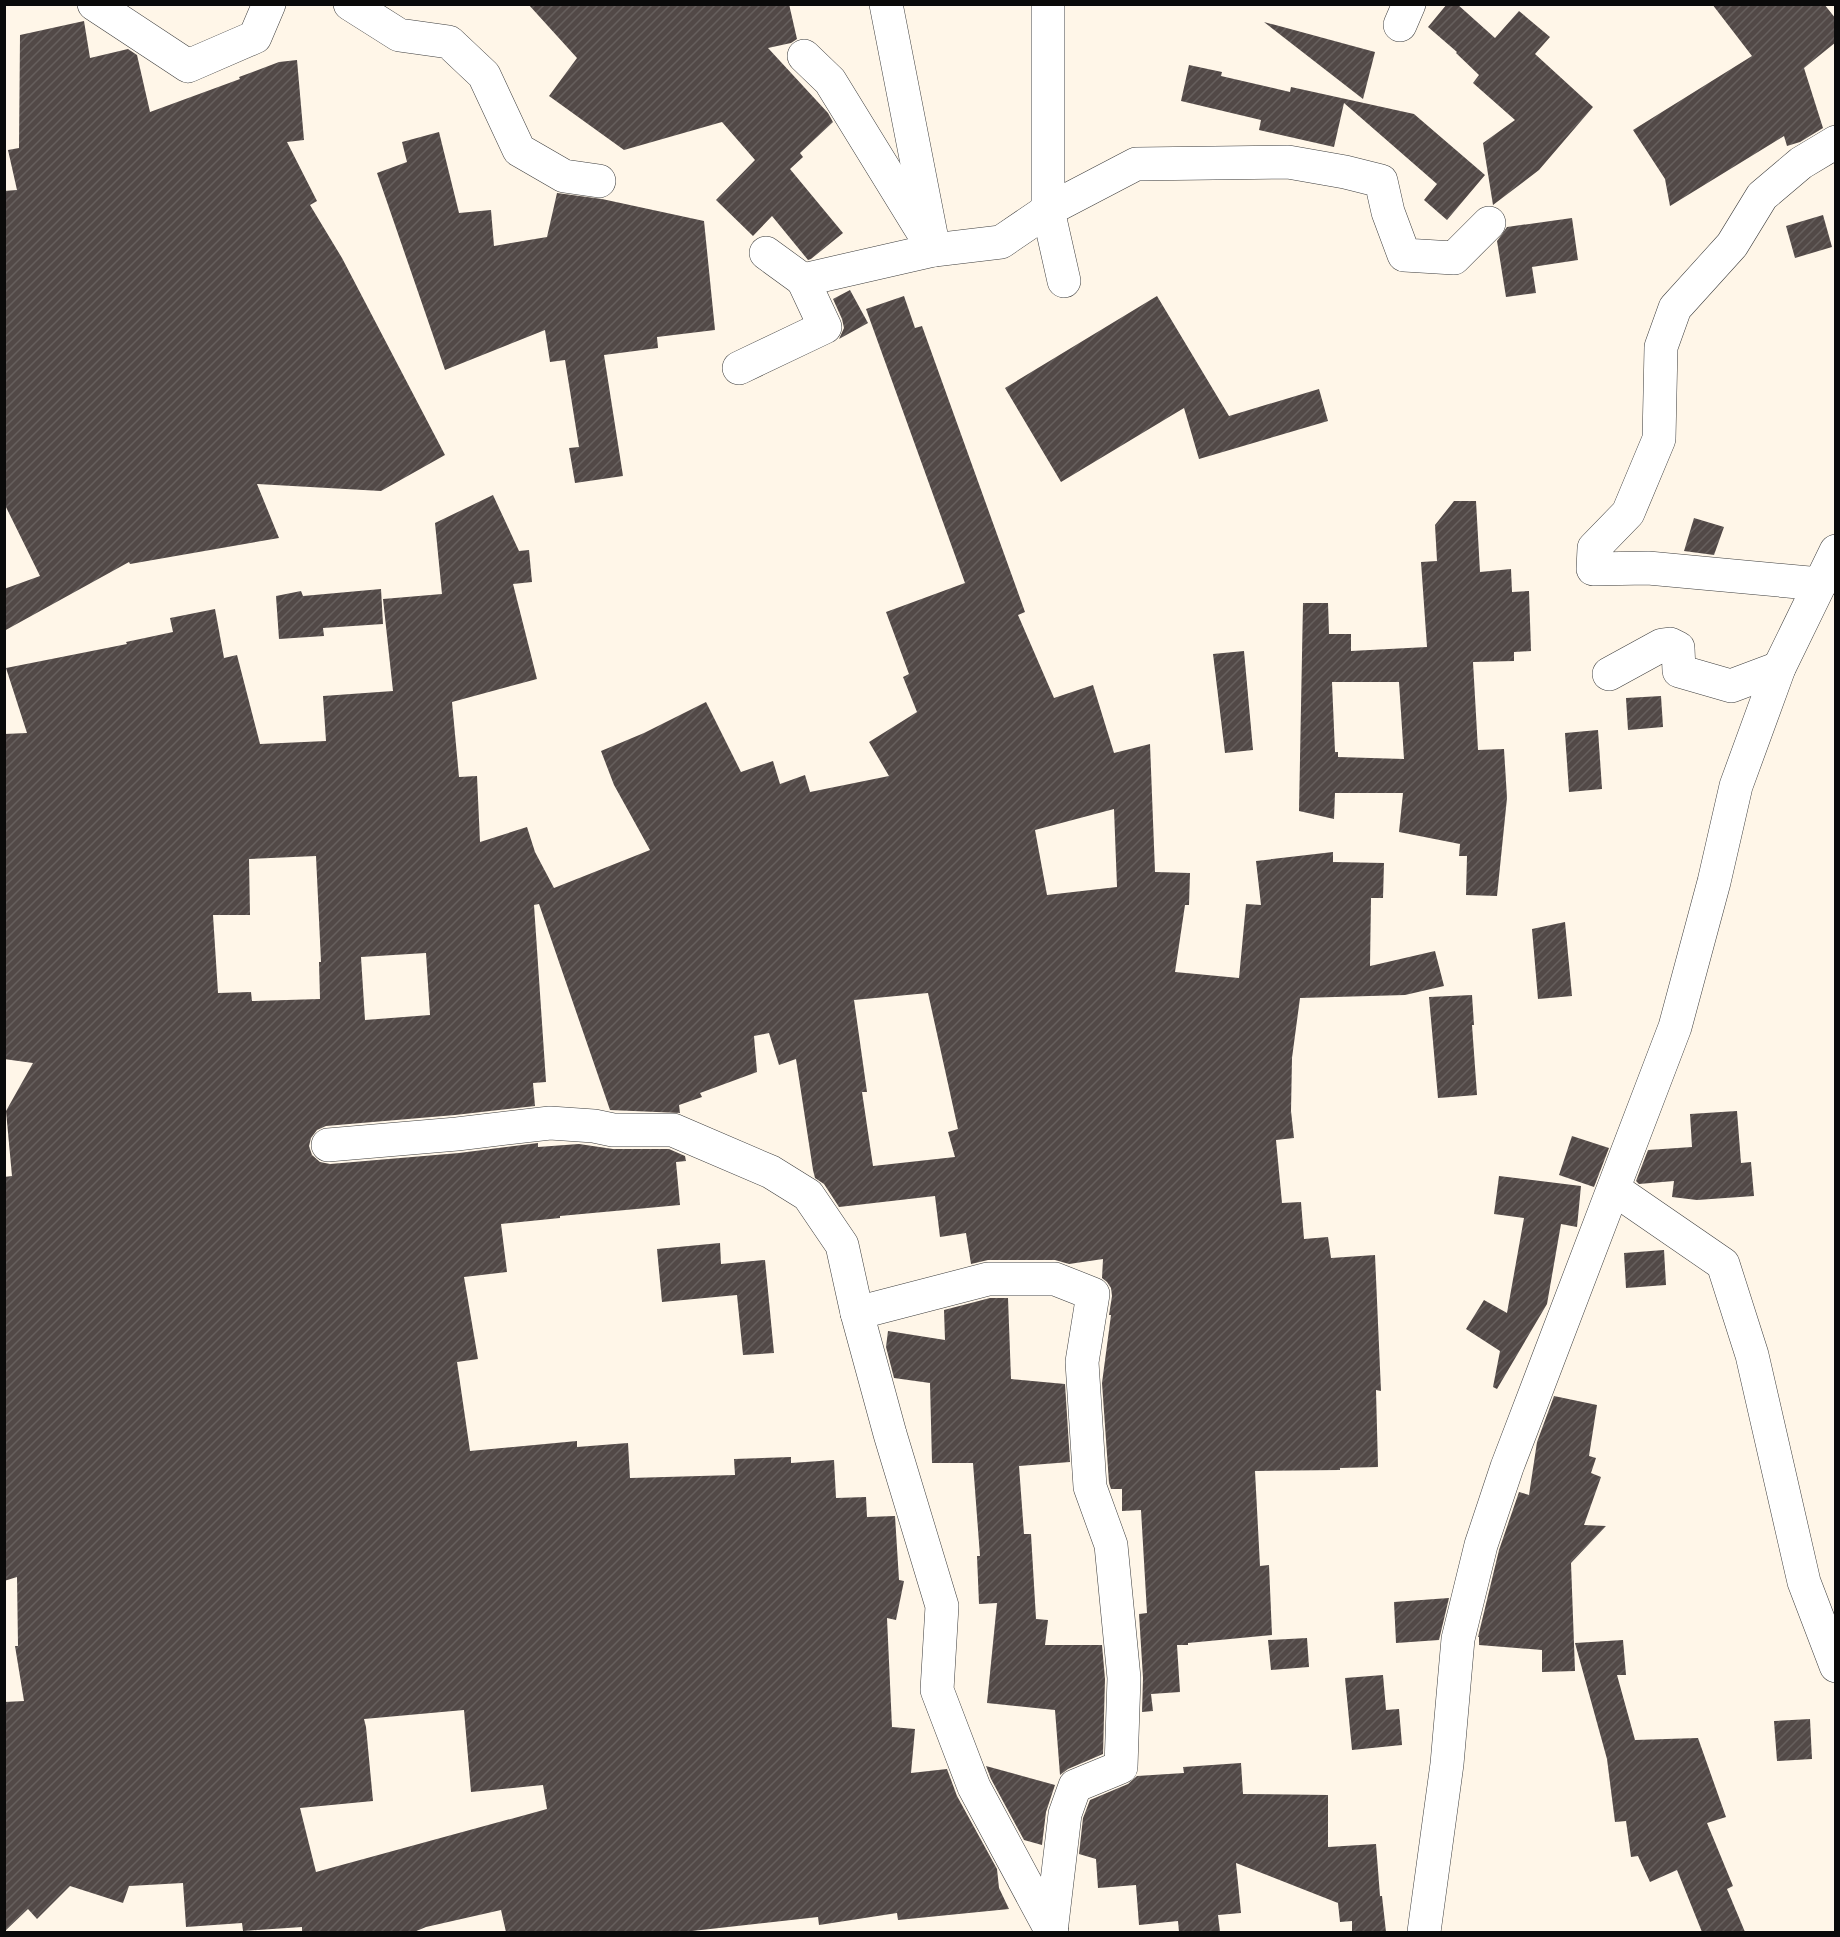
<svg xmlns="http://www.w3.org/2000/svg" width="1840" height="1937" viewBox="0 0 1840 1937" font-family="Georgia,serif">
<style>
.building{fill:url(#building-hatch);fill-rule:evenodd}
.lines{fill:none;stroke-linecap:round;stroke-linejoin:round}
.minor-casing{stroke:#3d3d3d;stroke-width:34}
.minor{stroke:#fff;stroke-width:33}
</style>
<defs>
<pattern id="building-hatch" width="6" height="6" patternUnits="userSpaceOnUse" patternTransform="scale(1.5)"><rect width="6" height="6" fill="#524947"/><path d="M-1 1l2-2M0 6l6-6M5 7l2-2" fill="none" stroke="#665f5d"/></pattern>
</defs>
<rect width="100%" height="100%" fill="#fff6e8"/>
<g class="building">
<polygon points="528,4 789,4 797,39 791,43 768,48 828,113 833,122 800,153 803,157 790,169 843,233 811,259 808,260 772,216 753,236 716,200 755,160 722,122 624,150 549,96 577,58"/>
<polygon points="1447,4 1457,4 1495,38 1519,11 1550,37 1535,54 1593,107 1539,170 1493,205 1483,143 1515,120 1473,83 1479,75 1456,53 1457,52 1428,27"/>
<polygon points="1712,4 1824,4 1836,19 1836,42 1804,68 1823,128 1800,142 1787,146 1784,136 1670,206 1665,179 1633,130 1752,56"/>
<polygon points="84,21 90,58 128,49 137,55 150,112 240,79 239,77 279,62 297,60 304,140 287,142 317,201 310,205 342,258 445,455 381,491 257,484 279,538 130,564 129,562 4,631 4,589 40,576 4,503 4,191 17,190 8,150 19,148 20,35"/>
<polygon points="1264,22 1375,52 1363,99"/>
<polygon points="1189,65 1222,72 1221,76 1290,92 1291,87 1414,114 1485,175 1447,220 1424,200 1437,184 1344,103 1334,147 1259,130 1261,120 1181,101"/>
<polygon points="439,132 459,213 491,210 494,246 547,237 557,193 602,199 704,221 715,330 657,337 658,348 604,355 623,476 575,483 569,448 579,447 565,360 550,362 545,330 445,370 377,173 407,162 402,142"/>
<polygon points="1823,215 1832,247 1795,258 1786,226"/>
<polygon points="1572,218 1578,260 1532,267 1536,293 1506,297 1497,241 1507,227"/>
<polygon points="850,290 868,323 839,339 844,328 842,319 833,299"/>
<path d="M904 296 915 328 922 326 1025 612 1018 615 1054 698 1093 685 1114 753 1150 744 1155 872 1190 873 1189 905H1185L1175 972 1239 978 1246 904 1261 905 1256 861 1333 852V862L1384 863 1383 898H1371L1370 966 1435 951 1444 986 1405 995 1300 998 1292 1058 1291 1111 1294 1138 1276 1140 1282 1203 1301 1202 1304 1239 1328 1237 1331 1258 1375 1255 1381 1391 1376 1390 1378 1467 1340 1468V1470L1255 1471 1260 1566 1269 1565 1272 1635 1188 1643V1645H1177L1180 1692 1151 1694 1153 1711 1142 1712 1143 1678 1139 1614 1147 1613 1141 1510 1122 1511V1489H1111L1109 1483 1102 1383 1111 1315H1109L1112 1296 1111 1288 1107 1282 1102 1278 1103 1259 1069 1264 1055 1260H988L971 1264 966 1233 940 1237 935 1196 839 1207 824 1184 815 1178 813 1170 796 1059 779 1065 769 1033 754 1036 757 1072 700 1093 702 1097 679 1105 680 1113 610 1110 539 904 534 905 546 1082 533 1083 535 1106 455 1115 326 1126 317 1130 311 1138 309 1146 312 1155 320 1162 330 1164 459 1153 538 1143V1147L579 1144 613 1149H669L685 1156 686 1161 676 1162 680 1205 560 1216V1218L501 1224 507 1272 464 1277 478 1359 457 1362 470 1451 577 1441V1447L628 1443 630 1478 735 1475 734 1459 791 1457V1463L834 1460 836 1498 866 1497 867 1517 895 1516 899 1580 904 1581 896 1620 887 1618 892 1727 915 1729 911 1773 947 1769 957 1796 997 1869 999 1888 1009 1909 898 1920 897 1913 819 1925 818 1917 683 1932H506L501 1910 426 1927 414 1932H302V1927L243 1931 242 1923 186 1927 183 1883 129 1886 123 1903 70 1886 37 1919 28 1909 4 1932V1702L24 1701 15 1646H18L17 1577 4 1581V1177L12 1176 6 1111 33 1063 4 1059V734L27 733 6 668 127 644 126 642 173 632 170 618 215 609 224 658 237 655 260 744 326 741 323 696 393 691 383 599 442 594 435 523 493 495 519 551 529 550 532 582 513 584 537 679 452 702 459 777 477 776 480 842 527 827 535 852 554 888 650 850 614 785 601 751 644 733 706 702 741 772 773 761 780 784 805 775 810 792 889 776 869 742 917 712 903 677 909 674 886 612 965 583 866 309ZM1114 809 1117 887 1047 895 1035 830ZM316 856 321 962H319L320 999 252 1001 251 992 218 993 213 915H250L249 859ZM426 953 430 1015 365 1020 361 957ZM928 993 958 1129 948 1132 955 1157 873 1166 862 1092H867L854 1000ZM464 1710 471 1792 543 1785 547 1809 316 1872 300 1808 373 1801 366 1727 364 1719Z"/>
<polygon points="1157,296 1229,416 1319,389 1328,421 1199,459 1184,408 1061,482 1005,388"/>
<path d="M1454 501H1476L1480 572 1511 569 1512 592 1529 591 1531 651 1514 652V661L1473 662 1478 750 1504 749 1507 798 1497 896 1466 895 1467 856H1459L1460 844 1399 832 1403 793H1335L1334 819 1299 811 1303 603H1328L1329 634H1351V651L1427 647 1421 562 1437 561 1435 525ZM1332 682H1399L1404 759 1338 757V752H1335Z"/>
<polygon points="1694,518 1724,527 1714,555 1684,551"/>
<polygon points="381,589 383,624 323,628 324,636 279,639 276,596 301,591 303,596"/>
<polygon points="1244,651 1253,750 1225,753 1213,654"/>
<polygon points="1661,696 1663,727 1628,730 1626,698"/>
<polygon points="1598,730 1602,789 1569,792 1565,733"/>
<polygon points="1565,922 1572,996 1538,999 1532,929"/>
<polygon points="1472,995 1474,1025 1472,1025 1477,1095 1438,1098 1429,997"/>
<polygon points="1737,1111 1741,1163 1751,1162 1754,1196 1697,1200 1672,1197 1674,1181 1639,1184 1636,1181 1648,1150 1692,1147 1690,1114"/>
<polygon points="1572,1136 1609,1148 1594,1187 1559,1175"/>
<polygon points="1499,1176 1581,1186 1577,1227 1561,1224 1547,1304 1497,1389 1493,1387 1500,1351 1466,1329 1484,1300 1507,1313 1524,1218 1494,1214"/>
<polygon points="720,1243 721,1264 765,1260 774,1353 743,1355 737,1295 662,1302 657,1249"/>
<polygon points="1664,1250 1666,1285 1626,1288 1624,1253"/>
<polygon points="990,1298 1008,1298 1011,1379 1065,1384 1070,1462 1019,1466 1024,1534 1031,1534 1036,1619 1048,1620 1045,1645 1102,1645 1105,1679 1103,1754 1068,1769 1060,1775 1055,1710 987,1703 997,1603 979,1604 977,1556 980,1556 973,1463 932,1463 930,1383 894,1378 886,1347 888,1331 945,1340 944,1310"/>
<polygon points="1554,1396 1597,1405 1589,1456 1596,1458 1591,1473 1601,1477 1584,1525 1606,1526 1571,1563 1575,1671 1542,1672 1542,1650 1479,1645 1479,1637 1478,1637 1499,1550 1519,1492 1529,1495 1537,1442"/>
<polygon points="1449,1598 1439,1640 1396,1643 1394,1602"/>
<polygon points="1307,1638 1309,1667 1271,1670 1268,1640"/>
<polygon points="1623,1640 1626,1675 1617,1675 1635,1740 1698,1738 1726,1817 1707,1823 1733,1886 1727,1889 1745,1932 1702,1932 1677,1870 1650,1882 1638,1856 1631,1857 1626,1821 1615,1822 1607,1759 1575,1643"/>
<polygon points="1383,1675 1386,1710 1399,1709 1402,1745 1352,1750 1345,1678"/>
<polygon points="1810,1719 1812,1759 1777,1761 1774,1721"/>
<polygon points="1241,1763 1243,1794 1328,1795 1328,1847 1376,1844 1380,1896 1382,1896 1386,1932 1352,1932 1352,1921 1340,1922 1338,1903 1236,1863 1241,1913 1218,1915 1220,1932 1179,1932 1178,1921 1139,1925 1136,1885 1098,1888 1096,1859 1079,1854 1083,1818 1090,1800 1128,1784 1137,1776 1184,1773 1183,1767"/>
<polygon points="986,1766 1055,1785 1046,1812 1042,1845 1024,1840 991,1779"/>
</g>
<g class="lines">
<defs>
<g id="minor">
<polyline points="94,4 188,66 255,37 269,4"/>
<polyline points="350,4 399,35 449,42 484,75 519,150 564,176 599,181"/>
<polyline points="1048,4 1048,210 1064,281"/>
<polyline points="1400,25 1409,4"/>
<polyline points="804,56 830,81 934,250 1001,242 1048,210 1136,164 1288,162 1345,172 1381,181 1388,212 1404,255 1454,258 1489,223"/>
<polyline points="766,253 803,280 934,250 886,4"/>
<polyline points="739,368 825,327 803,280"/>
<polyline points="1820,584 1648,568 1593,569 1594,548 1628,513 1659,439 1661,347 1675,308 1732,245 1762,196 1801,163 1836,142"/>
<polyline points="1609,674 1662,645 1670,644 1678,648 1679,671 1731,686 1779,668"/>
<polyline points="328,1145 457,1134 550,1123 594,1126 613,1130 673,1130 771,1172 808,1195 842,1245 857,1313 890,1434 942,1606 937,1690 974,1787 1052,1932"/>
<polyline points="1614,1189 1723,1264 1752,1355 1804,1582 1836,1666"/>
<polyline points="857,1313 988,1279 1055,1279 1093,1294 1082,1362 1090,1487 1111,1545 1124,1678 1121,1767 1075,1786 1065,1814 1051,1932"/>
<polyline points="1424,1932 1447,1764 1458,1639 1481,1545 1507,1467 1675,1027 1714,882 1736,786 1779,668 1836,551"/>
</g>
</defs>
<use href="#minor" class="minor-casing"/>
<use href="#minor" class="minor"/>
</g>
<rect width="1840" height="1937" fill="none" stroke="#0a0a0a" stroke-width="12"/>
</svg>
